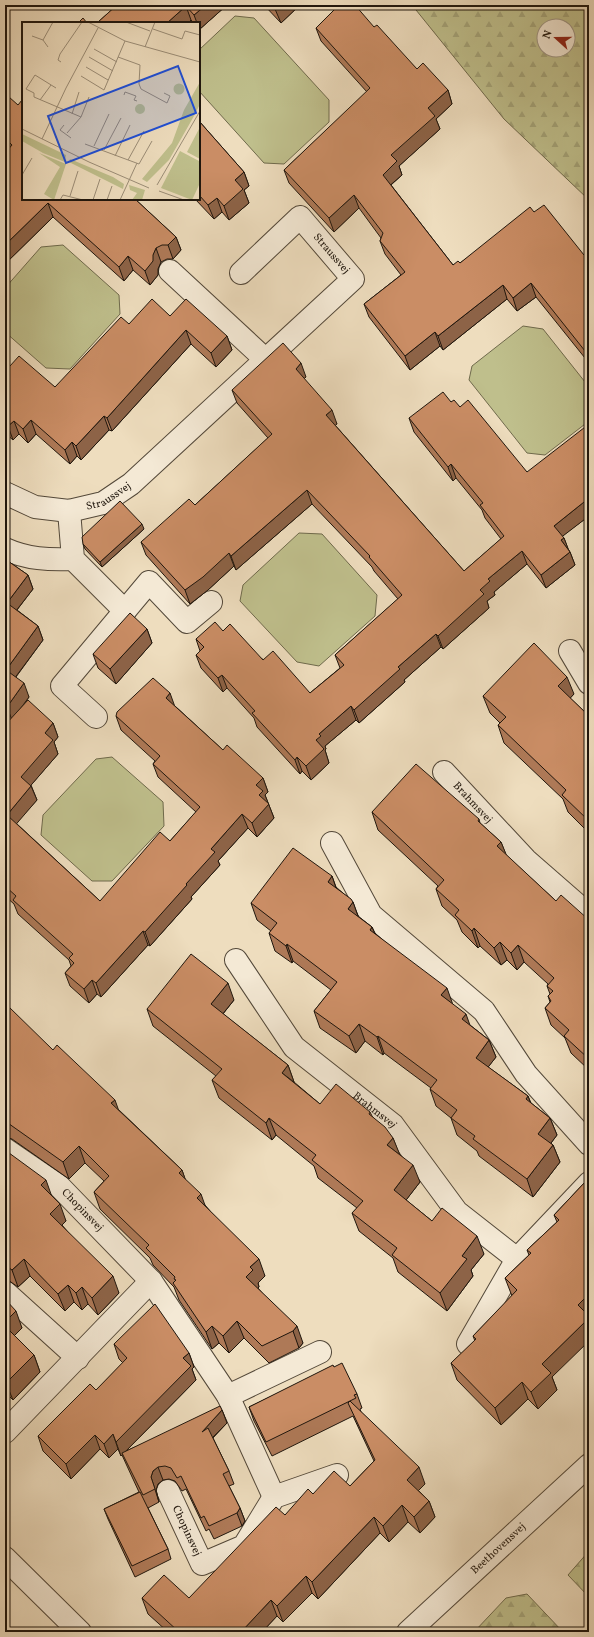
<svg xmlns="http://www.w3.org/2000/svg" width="594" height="1637" viewBox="0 0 594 1637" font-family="Vollkorn,serif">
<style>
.forest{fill:url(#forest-firs);stroke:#6f6a4c;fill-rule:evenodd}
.park{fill:#bfbf8c;stroke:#6f6a4c}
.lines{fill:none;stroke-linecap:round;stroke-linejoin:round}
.minor-casing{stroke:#534839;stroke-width:24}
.minor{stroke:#f4e9d5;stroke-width:22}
.wall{fill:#ae7957;stroke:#1f160d}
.shaded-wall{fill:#8d6347;stroke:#1f160d}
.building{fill:#ca8d65;stroke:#1f160d}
.labels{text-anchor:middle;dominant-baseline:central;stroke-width:4;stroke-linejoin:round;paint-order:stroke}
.street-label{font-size:11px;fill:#1f160d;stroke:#f4e9d5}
.inset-road{fill:none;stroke:#9b8d77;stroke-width:1}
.view{fill:#1d4ed8;fill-opacity:0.15;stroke:#1d4ed8;stroke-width:2}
.inset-edge{fill:none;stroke:#1f160d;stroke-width:2}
</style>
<defs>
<pattern id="forest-firs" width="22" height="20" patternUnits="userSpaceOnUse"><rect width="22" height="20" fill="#bfbf8c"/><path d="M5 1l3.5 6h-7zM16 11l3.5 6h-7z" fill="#a4a378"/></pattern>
</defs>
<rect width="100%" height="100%" fill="#eeddbe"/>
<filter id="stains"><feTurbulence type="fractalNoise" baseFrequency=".005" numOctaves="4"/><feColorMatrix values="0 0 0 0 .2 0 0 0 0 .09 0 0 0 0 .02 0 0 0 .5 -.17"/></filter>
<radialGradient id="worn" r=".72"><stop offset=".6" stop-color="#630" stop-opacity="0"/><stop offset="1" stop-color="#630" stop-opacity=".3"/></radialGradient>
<g class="forest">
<path d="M412 5H586L589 9V200L504 119ZM544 26H568V50H544Z"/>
<polygon points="589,1551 589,1597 568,1575"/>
<polygon points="527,1594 563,1632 474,1632 506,1598"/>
</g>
<g class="park">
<polygon points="235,16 254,18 329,100 329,122 284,164 264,163 199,91 199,50"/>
<polygon points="63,245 119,295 120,314 70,369 46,368 5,332 5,288 41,247"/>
<polygon points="523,326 543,329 589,387 589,421 545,455 527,453 469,380 472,366"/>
<polygon points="299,533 322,534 377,595 375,616 319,666 297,662 240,601 243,585"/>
<polygon points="112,757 163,802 164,826 112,881 92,881 41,835 43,815 96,759"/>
</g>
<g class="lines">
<defs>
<g id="minor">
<polyline points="170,271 266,360"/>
<path id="s1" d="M5 493 35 507 69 511 103 503 131 484 353 279 300 217 241 273"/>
<polyline points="69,511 73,559 125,611"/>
<path d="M5 549C27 559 49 560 73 559"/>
<polyline points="570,651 589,683"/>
<polyline points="96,717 62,686 149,582 187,622 211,602"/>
<path id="s2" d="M444 772 526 860 589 915"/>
<polyline points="332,843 371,915 484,1011 526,1074 589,1144"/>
<path id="s3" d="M236 960 294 1047 393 1125 457 1212 517 1259"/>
<path id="s4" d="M5 1149 59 1186 151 1281 228 1396 274 1497"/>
<polyline points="5,1292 78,1358"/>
<polyline points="468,1344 517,1259 589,1183"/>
<polyline points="228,1396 320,1352"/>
<polyline points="5,1432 151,1281"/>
<path id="s5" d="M168 1491 202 1564 244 1546 274 1497 337 1475"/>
<polyline points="5,1558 80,1632"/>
<path id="s6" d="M408 1632 589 1465"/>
</g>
</defs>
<use href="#minor" class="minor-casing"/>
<use href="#minor" class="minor"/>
</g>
<g class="wall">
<polygon points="117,5 227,5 200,29 199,23 194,23 191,20 188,23 97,23"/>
<polygon points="264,5 300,5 281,23"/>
<polygon points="374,27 417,69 448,90 452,104 436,119 440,129 399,166 402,175 391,185 453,265 460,263 534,212 584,255 589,258 589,363 536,297 517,311 507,299 443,350 440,346 410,370 369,317 364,304 401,275 385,254 380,241 381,238 359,208 334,232 289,183 284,170 367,92 321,41 316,28"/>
<polygon points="5,102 23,199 135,199 176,237 181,250 173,259 167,259 161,262 158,269 158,275 150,285 133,270 124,281 53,217 5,264 5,153 8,150 5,148"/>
<polygon points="199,121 244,172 249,186 244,190 249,203 229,220 222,212 214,219 195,199 199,199"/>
<polygon points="170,316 227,336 232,350 216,367 191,344 112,431 109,430 81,460 77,456 70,464 36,434 28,443 19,434 13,440 5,433 5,361 10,366 55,387 129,324"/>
<polygon points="306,377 304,379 337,424 335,425 464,571 501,539 485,518 482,510 456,478 453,481 414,432 409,418 451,402 460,407 527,472 589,516 562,536 564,538 568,549 570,552 575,565 546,588 527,564 494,592 495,595 487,601 489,608 443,649 441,647 404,680 405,682 359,723 356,720 325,746 326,749 325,750 329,763 311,780 302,771 300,774 257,727 254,718 227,688 223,692 201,668 196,655 200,651 196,639 223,631 310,693 340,668 335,655 398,599 374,571 372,567 312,504 236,570 234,566 208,590 190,604 146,555 141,542 195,505 268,438 237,403 232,390"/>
<polygon points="144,529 102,567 85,549 83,544"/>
<polygon points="5,559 28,575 33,589 17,610 38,626 43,640 16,677 29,697 24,704 53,723 58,737 54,742 58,754 31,785 37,800 16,823 100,901 170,841 196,812 158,777 153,764 155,761 121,730 116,716 175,706 223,750 263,778 268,792 265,795 274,818 257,837 248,828 218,861 220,865 191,897 192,899 150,946 148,945 101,997 97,994 89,1003 70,986 65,973 71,966 69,960 18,914 14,904 5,896 5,725 10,719 5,715"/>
<polygon points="147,629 152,643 116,684 98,668 93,654"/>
<polygon points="574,694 570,698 589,716 589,833 568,812 563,799 504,743 498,725 500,723 490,713 483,696"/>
<polygon points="372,812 479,819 480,823 501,842 506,855 556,901 589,920 589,1070 571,1053 565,1038 551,1025 545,1008 550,1002 548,996 550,994 547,986 548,984 524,962 517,970 507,960 501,965 480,946 478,948 462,932 457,920 442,906 436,889 438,886 378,830"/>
<polygon points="332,876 336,887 353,902 358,916 372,927 375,933 452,1004 470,1025 489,1040 496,1057 488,1067 528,1096 531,1103 550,1118 557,1135 551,1143 553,1145 560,1162 533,1197 479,1156 477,1151 457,1135 451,1118 436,1106 430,1089 431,1088 384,1053 383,1055 365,1041 356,1053 320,1028 314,1011 331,990 293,961 292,963 275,951 269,933 271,931 257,920 251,903"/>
<polygon points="234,1000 223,1014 288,1065 294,1082 320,1104 370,1112 372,1116 393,1138 399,1154 420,1182 406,1200 432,1221 484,1254 471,1270 473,1276 447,1311 398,1272 393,1258 359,1231 352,1213 357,1208 318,1178 314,1166 276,1135 272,1140 219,1098 212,1080 216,1076 153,1026 147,1009"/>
<polygon points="5,1009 53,1050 119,1110 182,1170 185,1179 205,1205 265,1276 258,1283 259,1287 258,1288 303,1343 299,1348 269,1363 244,1338 229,1353 219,1343 212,1349 179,1300 174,1287 153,1265 150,1258 100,1209 94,1192 104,1181 85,1163 69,1179 12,1139 5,1137"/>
<polygon points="5,1150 52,1196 66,1221 62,1225 119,1293 98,1315 88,1304 82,1310 74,1302 65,1311 30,1276 18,1287 8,1280 5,1280"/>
<polygon points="586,1181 552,1377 557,1390 538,1409 528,1399 501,1425 457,1380 451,1363 475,1341 473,1336 512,1296 505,1278 529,1255 527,1250 557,1222 554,1215"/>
<polygon points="5,1299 22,1328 14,1336 34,1355 40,1372 13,1400 5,1392"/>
<polygon points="114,1344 189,1353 194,1367 192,1369 196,1380 126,1451 222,1410 227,1423 213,1438 229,1471 234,1484 229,1486 240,1508 245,1521 242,1526 214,1539 209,1529 206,1531 186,1489 182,1491 175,1481 169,1479 163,1480 158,1484 156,1490 159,1502 148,1508 168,1549 171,1559 135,1577 108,1519 104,1509 139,1492 127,1466 122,1455 121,1456 118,1449 109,1458 100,1449 71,1479 43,1451 38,1436 96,1390 123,1363 119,1359"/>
<polygon points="334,1367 357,1394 362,1408 360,1409 361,1412 425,1484 418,1490 429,1501 435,1517 420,1533 408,1522 389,1542 380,1533 318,1599 312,1593 283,1622 277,1616 262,1632 168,1632 148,1614 142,1598 189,1598 285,1515 313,1494 350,1486 374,1461 353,1416 272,1456 254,1421 249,1407"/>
</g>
<g class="shaded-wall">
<polygon points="206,5 227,5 200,29 199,23 197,23 194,15"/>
<polygon points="280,5 300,5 281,23 275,9"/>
<polygon points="186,6 191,20 188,23 167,23"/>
<polygon points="448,90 452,104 436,119 440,129 399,166 402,175 387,188 383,175 391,155 428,108"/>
<polygon points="244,172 249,186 244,190 249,203 229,220 224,206 235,180"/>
<polygon points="354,195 359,208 334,232 329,218"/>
<polygon points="217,198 222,212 214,219 208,205"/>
<polygon points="48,203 53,217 5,264 5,245"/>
<polygon points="176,237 181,250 173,259 168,245"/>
<polygon points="156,248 161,262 158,269 158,275 150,285 145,271"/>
<polygon points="128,256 133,270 124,281 119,267"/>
<polygon points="531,283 536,297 517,311 513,298"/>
<polygon points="503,285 507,299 443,350 438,336"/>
<polygon points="186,330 191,344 112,431 107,418"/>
<polygon points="435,332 440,346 410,370 405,356"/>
<polygon points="227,336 232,350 216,367 211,353"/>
<polygon points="301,363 306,377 300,382 296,369"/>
<polygon points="332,410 337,424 331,429 326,415"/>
<polygon points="104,416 109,430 81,460 76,446"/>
<polygon points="31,420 36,434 28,443 23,429"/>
<polygon points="14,421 19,434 13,440 8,426"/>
<polygon points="72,442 77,456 70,464 65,450"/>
<polygon points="451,464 456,478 453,481 448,467"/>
<polygon points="307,490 312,504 236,570 231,556"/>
<polygon points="589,498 589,516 559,539 554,526"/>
<polygon points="142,524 144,529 102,567 100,562"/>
<polygon points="564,538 569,551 561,540"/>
<polygon points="522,551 527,564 494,592 495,595 487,601 489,608 443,649 438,636 480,590 488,579"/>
<polygon points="570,552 575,565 546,588 541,575"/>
<polygon points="229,553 234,566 208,590 190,604 185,590"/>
<polygon points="28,575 33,589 12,616 7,603"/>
<polygon points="38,626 43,640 11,683 6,670"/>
<polygon points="147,629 152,643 116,684 110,669"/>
<polygon points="436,634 441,647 404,680 405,682 359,723 354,710 398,667"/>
<polygon points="222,675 227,688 223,692 218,678"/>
<polygon points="567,677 574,694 565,704 558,686"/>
<polygon points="24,683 29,697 12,720 7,707"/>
<polygon points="170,693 175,707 166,698"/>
<polygon points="351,706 356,720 325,746 326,749 325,750 329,763 311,780 306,766 316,740 319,734"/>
<polygon points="53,723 58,737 54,742 58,754 26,791 21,777 45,733"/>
<polygon points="297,757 302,771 300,774 295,760"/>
<polygon points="263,778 268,792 265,795 274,818 257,837 252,823 259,795 256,785"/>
<polygon points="31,786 37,800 12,829 7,815"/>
<polygon points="242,814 248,828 218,861 220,865 191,897 192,899 150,946 145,932 186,884 211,849"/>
<polygon points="501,842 508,859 497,846"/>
<polygon points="332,876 338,894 328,882"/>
<polygon points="353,902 359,919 348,909"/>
<polygon points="372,927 379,944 370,930"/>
<polygon points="474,928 480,946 478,948 472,931"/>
<polygon points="143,931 148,945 101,997 96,983"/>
<polygon points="500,942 507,960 501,965 494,948"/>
<polygon points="287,944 293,961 292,963 286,946"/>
<polygon points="518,945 524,962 517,970 511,953"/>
<polygon points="92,980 97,994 89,1003 84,989"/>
<polygon points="228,983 234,1000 217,1021 211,1004"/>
<polygon points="447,988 453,1005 441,995"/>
<polygon points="466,1014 472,1031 462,1019"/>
<polygon points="359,1024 365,1041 356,1053 349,1036"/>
<polygon points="378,1036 384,1053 383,1055 377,1037"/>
<polygon points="489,1040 496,1057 482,1075 476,1058"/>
<polygon points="288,1065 294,1082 282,1073"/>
<polygon points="528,1096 534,1113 526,1099"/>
<polygon points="115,1100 121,1117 111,1103"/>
<polygon points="269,1118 276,1135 272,1140 266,1123"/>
<polygon points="550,1118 557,1135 545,1151 538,1134"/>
<polygon points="393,1138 400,1155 387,1145"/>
<polygon points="553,1145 560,1162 533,1197 527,1179"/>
<polygon points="79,1146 85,1163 69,1179 63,1162"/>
<polygon points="413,1165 420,1182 400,1208 394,1190"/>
<polygon points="182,1170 188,1187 179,1173"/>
<polygon points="46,1180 52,1197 41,1185"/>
<polygon points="201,1194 207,1211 197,1198"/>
<polygon points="60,1204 66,1221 56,1231 50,1214"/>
<polygon points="477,1236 484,1254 471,1270 473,1276 447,1311 440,1293 462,1256"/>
<polygon points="24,1259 30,1276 18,1287 12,1270"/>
<polygon points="259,1259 265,1276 258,1283 259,1287 252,1294 246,1277 250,1267"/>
<polygon points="113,1276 119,1293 98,1315 92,1298"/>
<polygon points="68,1285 74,1302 65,1311 58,1294"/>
<polygon points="82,1287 88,1304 82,1310 76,1293"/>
<polygon points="589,1294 589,1317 578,1305"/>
<polygon points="16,1311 22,1328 9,1341 5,1330 5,1322"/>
<polygon points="589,1318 589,1341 552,1377 557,1390 538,1409 531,1392 542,1364"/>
<polygon points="237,1321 244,1338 229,1353 223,1336"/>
<polygon points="212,1326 219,1343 212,1349 206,1332"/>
<polygon points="297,1326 303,1343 299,1348 293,1331"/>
<polygon points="189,1353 194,1367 192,1369 196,1380 121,1456 116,1442 183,1358"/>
<polygon points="34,1355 40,1372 13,1400 6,1383"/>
<polygon points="522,1382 528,1399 501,1425 495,1408"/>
<polygon points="222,1410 227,1423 206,1444 202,1432"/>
<polygon points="113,1434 118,1449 109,1458 104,1444"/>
<polygon points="95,1435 100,1449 71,1479 66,1464"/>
<polygon points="158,1467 163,1480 158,1484 156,1490 159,1502 151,1477 153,1471"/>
<polygon points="419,1467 425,1484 413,1496 407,1480"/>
<polygon points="429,1501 435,1517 420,1533 414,1517"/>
<polygon points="402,1505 408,1522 389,1542 383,1526"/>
<polygon points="240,1508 245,1521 242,1526 237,1513"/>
<polygon points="374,1517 380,1533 318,1599 312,1582"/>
<polygon points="306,1576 312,1593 283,1622 277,1606"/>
<polygon points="271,1600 277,1616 262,1632 241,1632"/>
</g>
<g class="building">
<polygon points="117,5 206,5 194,15 186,6 167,23 97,23"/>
<polygon points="272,5 280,5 275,9"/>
<polygon points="339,5 355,5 374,27 377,25 417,69 423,63 448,90 428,108 435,116 391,155 397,161 383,175 453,265 458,261 460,263 530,207 534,212 544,205 584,255 586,253 589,258 589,356 531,283 513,298 503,285 438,336 435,332 405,356 364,304 405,272 380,241 383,233 354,195 329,218 284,170 370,88 316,28"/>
<polygon points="83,18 87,23 78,23"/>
<polygon points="9,97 18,105 22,100 23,100 23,199 135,199 176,237 168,245 162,245 156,248 153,255 153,261 145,271 128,256 119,267 48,203 5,245 5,153 12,145 5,138 5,102"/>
<polygon points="199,121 244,172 235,180 243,189 224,206 217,198 208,205 199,195"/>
<polygon points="152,299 170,316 186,299 227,336 211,353 186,330 107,418 104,416 76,446 72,442 65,450 31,420 23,429 14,421 8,426 5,424 5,361 10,366 19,356 55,387 121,317 129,324"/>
<polygon points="283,343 301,363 296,369 332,410 326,415 464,571 504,536 480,505 483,503 451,464 448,467 409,418 443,392 451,402 454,400 460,407 468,400 527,472 589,424 589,498 554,526 564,538 561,540 570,552 541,575 522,551 488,579 490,581 480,590 484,594 438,636 436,634 398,667 400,669 354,710 351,706 319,734 321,736 316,740 324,749 306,766 297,757 295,760 252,713 255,711 222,675 218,678 196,655 204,647 196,639 215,622 223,631 230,624 263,660 273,651 310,693 344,665 335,655 402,595 369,557 370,556 307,490 231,556 229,553 203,577 185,590 141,542 189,499 195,505 272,434 232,390"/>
<polygon points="120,501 142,524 100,562 83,544 82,537"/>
<polygon points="5,559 28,575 7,603 38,626 6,670 24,683 7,707 5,705"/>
<polygon points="130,613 147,629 110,669 93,654"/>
<polygon points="534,643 567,677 558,686 589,716 589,821 562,795 566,790 498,725 506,717 483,696"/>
<polygon points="153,678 170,693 166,698 223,750 227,745 263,778 256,785 263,791 259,795 269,804 252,823 242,814 211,849 215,852 186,884 187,885 145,932 143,931 96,983 92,980 84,989 65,973 74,963 69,958 73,954 13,900 16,896 5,886 5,725 28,700 53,723 45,733 53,740 21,777 31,786 7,815 100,901 160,832 170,841 200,807 153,764 160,756 116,716 117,712"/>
<polygon points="416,764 479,819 478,821 501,842 497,846 556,901 561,895 589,920 589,1059 564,1036 569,1030 545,1008 551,1001 548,996 553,991 547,986 554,978 518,945 511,953 500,942 494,948 474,928 472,931 455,915 459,910 436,889 444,880 372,812"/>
<polygon points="293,848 332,876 328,882 351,899 353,902 348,909 372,927 370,930 447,988 441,995 466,1014 462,1019 489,1040 476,1058 528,1096 526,1099 550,1118 538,1134 553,1145 527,1179 473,1139 475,1136 451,1118 457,1110 430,1089 437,1080 378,1036 377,1037 359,1024 349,1036 314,1011 337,982 287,944 286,946 269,933 277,923 251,903"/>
<polygon points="191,954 228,983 211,1004 288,1065 282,1073 320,1104 336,1084 370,1112 369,1114 385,1127 393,1138 387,1145 413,1165 394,1190 432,1221 442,1208 477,1236 462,1256 467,1259 440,1293 392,1255 397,1248 352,1213 363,1201 312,1160 316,1155 269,1118 266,1123 212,1080 222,1069 147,1009"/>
<polygon points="8,1006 53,1050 57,1045 115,1100 111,1103 182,1170 179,1173 201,1194 197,1198 259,1259 250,1267 253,1270 246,1277 297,1326 293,1331 262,1346 237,1321 223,1336 212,1326 206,1332 173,1283 176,1280 174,1279 175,1277 146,1248 149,1245 94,1192 109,1176 79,1146 63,1162 5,1121 5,1009"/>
<polygon points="5,1150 46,1180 41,1185 60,1204 50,1214 113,1276 92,1298 82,1287 76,1293 68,1285 58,1294 24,1259 12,1270 5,1265"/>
<polygon points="586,1181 588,1183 589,1182 589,1294 578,1305 589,1316 589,1318 542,1364 551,1373 531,1392 522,1382 495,1408 451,1363 476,1339 473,1336 517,1290 505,1278 531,1253 527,1250 559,1220 554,1215"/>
<polygon points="5,1299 16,1311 5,1322"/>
<polygon points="155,1304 189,1353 183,1358 191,1366 116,1442 113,1434 104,1444 95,1435 66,1464 38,1436 90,1384 96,1390 127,1358 114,1344"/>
<polygon points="5,1326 34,1355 6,1383 5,1382"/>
<polygon points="342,1363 357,1394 354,1395 356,1398 266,1442 249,1407 333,1365 334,1367"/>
<polygon points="350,1401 419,1467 407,1480 429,1501 414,1517 402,1505 383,1526 374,1517 312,1582 306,1576 277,1606 271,1600 241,1632 179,1632 142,1598 164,1575 189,1598 276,1507 285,1515 308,1489 313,1494 334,1471 350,1486 375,1460 348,1403"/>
<polygon points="220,1406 222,1410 202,1432 208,1428 229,1471 223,1474 240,1508 237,1513 209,1526 204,1516 201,1518 181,1476 177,1478 171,1468 165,1466 158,1467 153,1471 151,1477 155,1489 143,1495 122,1453"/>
<polygon points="140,1492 168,1549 132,1566 104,1509"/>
</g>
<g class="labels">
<g class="street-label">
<text transform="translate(331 254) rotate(49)">Straussvej</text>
<text stroke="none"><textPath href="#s1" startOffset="110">Straussvej</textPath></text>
<text stroke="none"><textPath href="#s2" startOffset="42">Brahmsvej</textPath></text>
<text stroke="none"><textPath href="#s3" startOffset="207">Brahmsvej</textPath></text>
<text stroke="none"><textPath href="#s4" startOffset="99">Chopinsvej</textPath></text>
<text stroke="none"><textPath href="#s5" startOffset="44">Chopinsvej</textPath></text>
<text stroke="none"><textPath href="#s6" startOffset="123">Beethovensvej</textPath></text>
</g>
</g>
<g transform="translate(22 22)">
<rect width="178" height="178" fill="#eeddbe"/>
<path d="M158 129 177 139 178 161 170 178 139 166Z" fill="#bfbf8c"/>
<path d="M178 60V82L172 94 147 138 125 160 120 157 150 121 162 88ZM178 105V137L165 130ZM0 112 44 133 43 140 21 131 0 119ZM17 131 44 142 32 178 22 172 38 145ZM48 137 91 155 102 162 101 167 47 140ZM107 163 123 168 120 178H110L115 171 108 168Z" fill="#bfbf8c"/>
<path d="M151.5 67a5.5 5.5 0 1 1 11 0a5.5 5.5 0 1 1-11 0ZM113 87a5 5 0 1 1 10 0a5 5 0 1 1-10 0Z" fill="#bfbf8c"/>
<path class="inset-road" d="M66 0 103 19 178 40M104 0 128 9M131 7 160 17 163 9 178 13M10 14 21 18 26 25M21 18 31 0M123 25 133 0M72 27 95 40M67 35 91 49M96 35 118 43 117 62 119 67 145 81 148 74 142 71M39 40 36 38 38 32 60 0M64 45 86 58M59 54 82 68 103 19M34 66 13 53 4 67 12 71V75L59 95M102 73 103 70 114 74 112 78 115 79M18 78 29 63M50 92 57 70M42 103 38 108 49 116M0 107 67 140 127 166M45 111 59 95 67 75M20 117 44 66 76 6M63 122 117 142 130 119M72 124 87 92M82 128 99 96M93 134 108 103M106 138 122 109M0 153 10 136M135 163 178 89M137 169 162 178M48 174 56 149M38 178 41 173 61 178M71 178 78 157M85 178 90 164M98 178 115 141"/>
<path class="view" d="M156 44 174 91 44 141 26 94Z"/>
<rect width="178" height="178" class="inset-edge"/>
</g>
<rect width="594" height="1637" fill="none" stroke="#eeddbe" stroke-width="20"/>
<rect x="6" y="6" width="582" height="1625" fill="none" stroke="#1f160d" stroke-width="2"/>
<rect x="10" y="10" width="574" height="1617" fill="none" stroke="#1f160d"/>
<g transform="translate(556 38) rotate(291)"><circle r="19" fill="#f4e9d5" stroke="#9f9585"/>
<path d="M0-3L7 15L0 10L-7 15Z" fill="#8f2418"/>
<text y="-6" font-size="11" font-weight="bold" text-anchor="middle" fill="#1f160d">N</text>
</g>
<rect width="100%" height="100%" filter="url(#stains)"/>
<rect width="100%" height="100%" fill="url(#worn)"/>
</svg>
